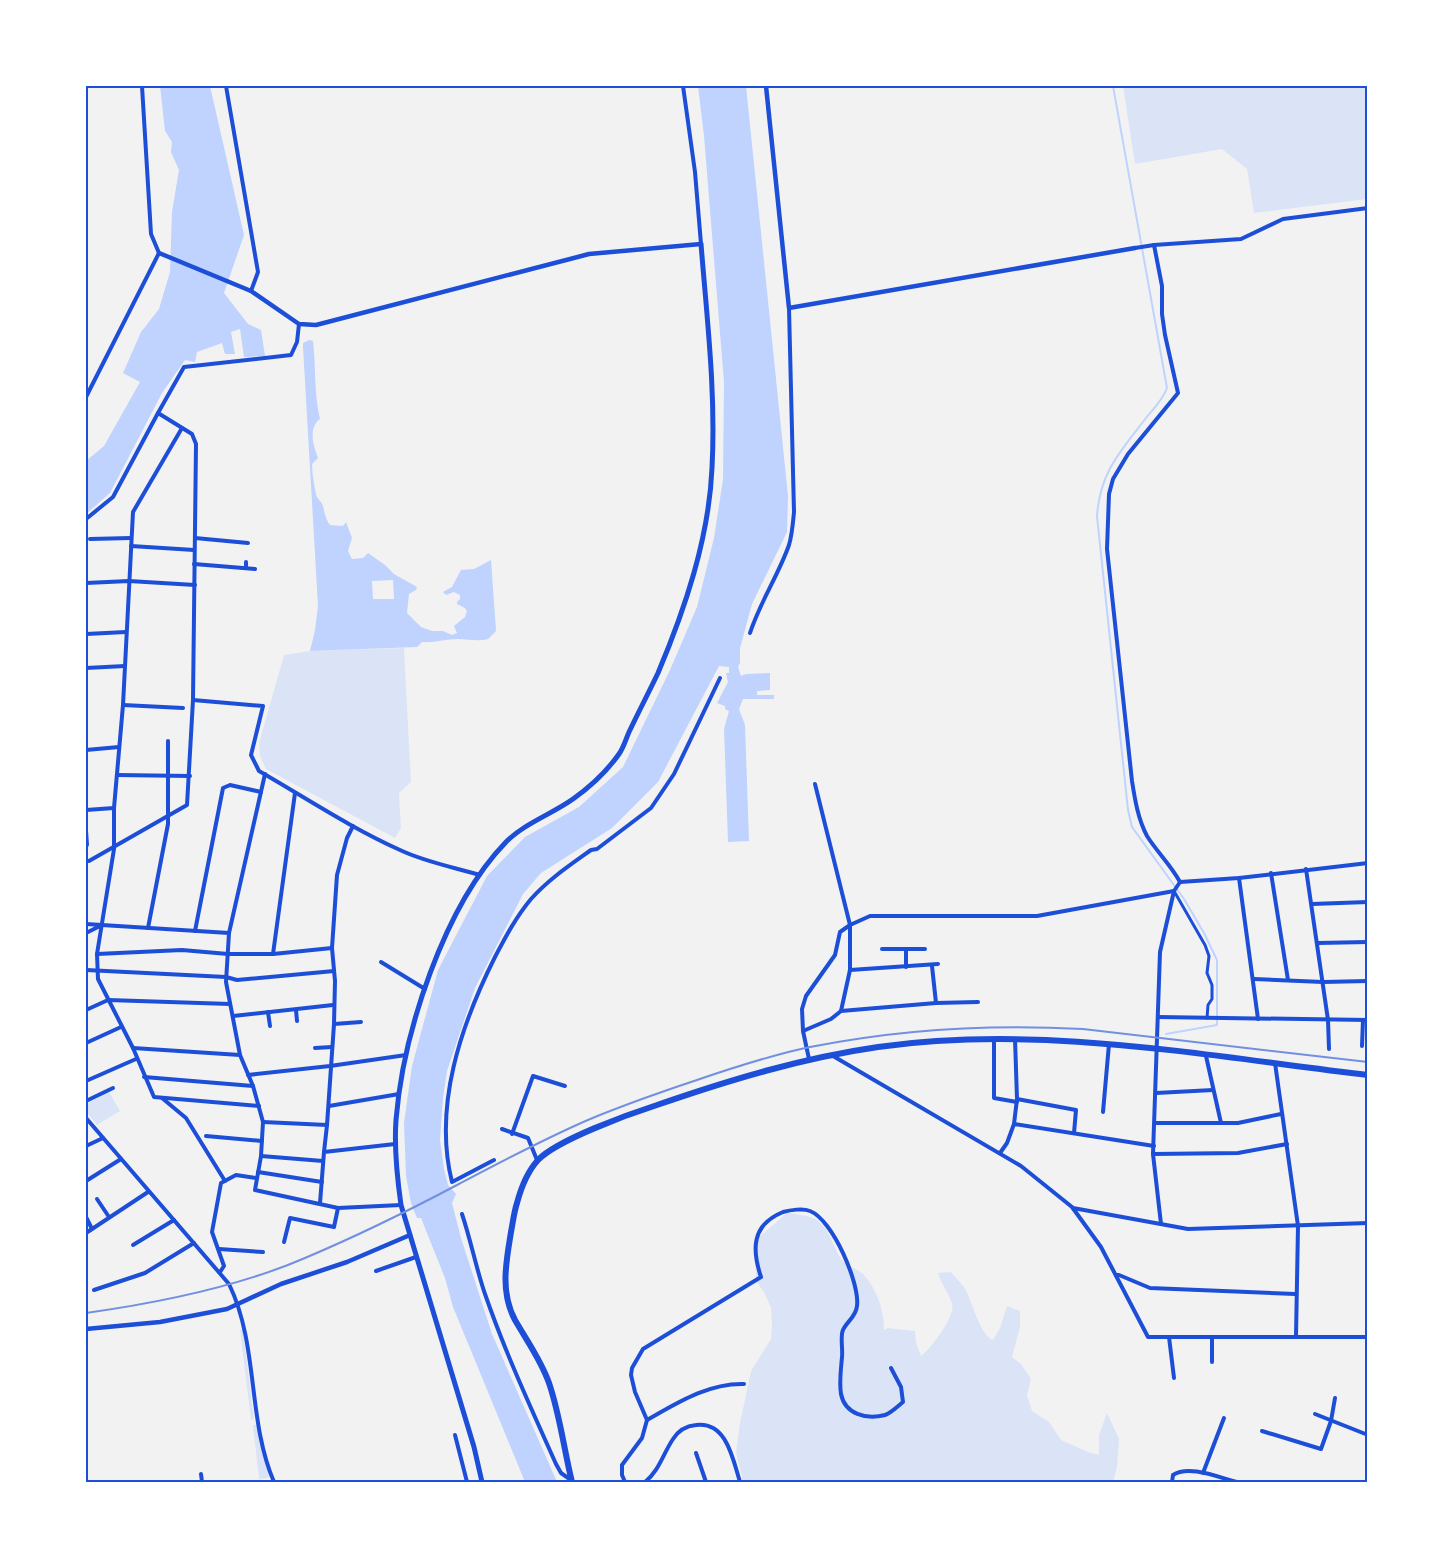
<svg xmlns="http://www.w3.org/2000/svg" width="1453" height="1568" viewBox="0 0 1453 1568" font-family="'Work Sans',sans-serif">
<style>
.green{fill:#dbe4f7}
.water{fill:#bfd3fe;fill-rule:evenodd}
.lines{fill:none;stroke-linecap:round;stroke-linejoin:round}
.stream{stroke:#bfd3fe;stroke-width:2}
.pedestrian{stroke:#1d4ed8;stroke-width:3}
.minor{stroke:#1d4ed8;stroke-width:4}
.tertiary{stroke:#1d4ed8;stroke-width:4.5}
.secondary{stroke:#1d4ed8;stroke-width:5}
.trunk{stroke:#1d4ed8;stroke-width:6}
.rail{stroke:#7290e2;stroke-width:2}
.neatline{fill:none;stroke:#1d4ed8;stroke-width:2}
</style>
<rect width="100%" height="100%" fill="#f2f2f2"/>
<g class="green">
<polygon points="1123,86 1367,86 1367,199 1254,213 1247,169 1222,149 1135,164"/>
<polygon points="404,648 411,782 399,793 401,828 395,838 266,769 260,756 259,743 284,655 310,651"/>
<polygon points="109,1092 120,1111 97,1125 86,1111 86,1104"/>
<path d="M788 1212C796 1215 808 1215 815 1219 831 1228 833 1250 843 1261 849 1266 857 1269 863 1274 877 1289 884 1310 884 1330L888 1328 915 1331 916 1343 921 1356C931 1348 956 1316 952 1304 949 1293 941 1284 938 1273L951 1272C955 1277 960 1282 964 1287 973 1301 978 1333 993 1340L1000 1328 1007 1306 1020 1311V1327L1012 1357 1021 1364 1031 1379 1027 1395 1032 1411 1049 1422 1061 1440 1088 1452 1099 1455V1435L1107 1413 1119 1439 1117 1467 1113 1482H743L736 1453 740 1423 751 1371 771 1339 772 1324 771 1308 764 1292 756 1281 755 1248 759 1237Z"/>
<polygon points="240,1330 243,1330 254,1419 251,1420"/>
<polygon points="253,1425 257,1425 269,1478 259,1479"/>
</g>
<g class="water">
<polygon points="160,86 210,86 244,235 224,293 248,324 261,330 265,356 244,357 240,329 231,332 235,354 225,354 222,343 197,352 195,362 185,360 162,393 110,493 86,514 86,461 104,446 140,382 123,373 141,332 159,309 170,272 172,212 179,170 171,152 172,142 165,131"/>
<polygon points="698,86 746,86 788,496 787,532 752,604 740,648 740,663 738,667 741,676 746,674 770,673 770,690 757,691 757,695 774,695 774,699 743,699 739,709 745,725 749,841 728,842 724,729 729,711 725,709 725,706 717,703 728,682 726,673 729,673 729,667 719,666 658,782 612,828 541,873 523,894 475,988 447,1071 443,1098 440,1140 444,1169 448,1185 456,1194 452,1203 461,1238 492,1334 557,1482 525,1482 453,1307 445,1278 421,1218 417,1218 411,1203 406,1176 404,1123 412,1066 438,970 487,876 525,837 579,807 623,767 670,670 697,607 714,538 723,479 724,382 704,136"/>
<path d="M309 340 313 341C316 367 314 394 320 419 308 428 313 445 318 458L312 464C312 474 314 484 316 494 317 499 322 502 323 506 325 514 325 518 330 525L343 526 346 522 352 538 348 551 352 559 363 558 368 553 385 565 394 574 417 587 416 590 409 594 407 613 421 627 432 631H443L452 635 457 633 454 626 465 617 467 611 465 608 457 604V602L460 599V595L454 592 446 595 443 592 452 587 461 570 474 569 491 560 496 631 488 639C475 642 469 639 458 639 445 639 434 643 422 642L417 647 310 651 315 630 318 606 303 347V343ZM393 580 394 599H373L372 581Z"/>
</g>
<g class="lines">
<path class="stream" d="M1113 86 1167 388C1162 401 1154 408 1146 418 1120 452 1100 472 1097 516L1128 810 1132 827 1184 899 1204 933 1217 960V1025L1166 1034"/>
<polyline class="pedestrian" points="1174,891 1205,945 1209,956 1207,973 1212,985 1212,999 1208,1005 1207,1018"/>
<g class="minor">
<polyline points="226,86 258,272 251,291"/>
<polyline points="683,86 695,172 701,244"/>
<path d="M1154 245 1162 286V314L1165 335 1178 393 1128 454 1113 479 1109 494 1107 549 1132 781C1135 800 1138 819 1147 836 1157 852 1171 865 1180 882"/>
<polyline points="1135,248 1154,245 1241,239 1283,219 1368,208"/>
<polyline points="86,397 159,253 151,234 142,86"/>
<polyline points="182,428 133,512 123,705 114,808 114,849 97,954 98,979 133,1048 154,1097 259,1106"/>
<polyline points="86,519 113,497 158,413"/>
<polyline points="195,538 248,543"/>
<polyline points="90,539 131,538"/>
<polyline points="131,546 194,550"/>
<polyline points="194,564 255,569"/>
<polyline points="246,568 246,562"/>
<polyline points="86,583 129,581 195,585"/>
<path d="M750 633C760 602 778 576 789 545 792 535 793 523 794 512L789 308"/>
<polyline points="86,634 126,632"/>
<polyline points="86,668 125,666"/>
<path d="M193 700 263 706 251 755 259 771C306 798 351 828 400 850 425 862 453 867 480 875"/>
<polyline points="123,705 183,708"/>
<polyline points="86,750 119,747"/>
<polyline points="117,775 190,776"/>
<polyline points="86,810 114,808"/>
<polyline points="86,831 87,845"/>
<polyline points="89,861 187,805 193,700 196,444 192,434 158,413 184,367 291,355 297,342 299,324"/>
<polyline points="1306,869 1328,1020 1329,1049"/>
<polyline points="1271,873 1288,980"/>
<polyline points="1239,878 1258,1019"/>
<polyline points="1180,882 1239,878 1368,863"/>
<polyline points="1312,904 1368,902"/>
<polyline points="86,924 229,933 226,982 240,1055 253,1086 263,1122 261,1156 255,1190 338,1208 401,1205"/>
<polyline points="148,928 168,824 168,741"/>
<polyline points="195,931 223,788 230,785 261,792"/>
<polyline points="86,933 100,926"/>
<polyline points="229,933 265,774"/>
<polyline points="1318,943 1368,942"/>
<polyline points="882,949 925,949"/>
<polyline points="97,954 182,950 228,954 273,954 332,948"/>
<polyline points="273,954 295,793"/>
<polyline points="381,962 425,989"/>
<polyline points="932,966 936,1003"/>
<polyline points="906,967 906,950"/>
<polyline points="86,970 226,977 237,980 334,971"/>
<polyline points="850,970 938,964"/>
<polyline points="1254,979 1323,982 1368,981"/>
<polyline points="86,1010 108,1000 230,1004"/>
<polyline points="296,1010 297,1021"/>
<polyline points="841,1011 936,1003 978,1002"/>
<polyline points="268,1012 270,1026"/>
<polyline points="233,1016 333,1005"/>
<polyline points="1158,1017 1368,1020"/>
<polyline points="334,1024 361,1022"/>
<polyline points="803,1031 831,1019 841,1011 850,970 850,925 870,916 1037,916 1174,891"/>
<polyline points="994,1040 994,1098 1017,1102"/>
<polyline points="86,1043 121,1027"/>
<polyline points="1362,1046 1363,1020"/>
<polyline points="133,1048 240,1055"/>
<polyline points="315,1048 332,1047"/>
<polyline points="833,1056 1021,1166 1072,1207 1101,1247 1148,1337 1368,1337"/>
<polyline points="1206,1056 1221,1123"/>
<polyline points="809,1059 803,1031 802,1009 806,996 835,955 840,932 850,925 815,784"/>
<polyline points="1275,1063 1298,1226 1296,1336"/>
<polyline points="248,1075 330,1066 406,1055"/>
<polyline points="144,1077 253,1086"/>
<polyline points="86,1081 136,1059"/>
<polyline points="1156,1093 1213,1090"/>
<polyline points="162,1098 186,1118 225,1181"/>
<polyline points="1017,1099 1076,1110 1074,1133"/>
<polyline points="86,1101 113,1088"/>
<polyline points="329,1106 399,1094"/>
<polyline points="1103,1112 1109,1044"/>
<path d="M86 1118 229 1284C259 1346 247 1419 274 1482"/>
<polyline points="263,1122 327,1125 334,1024 335,981 332,948 337,875 347,838 353,826"/>
<polyline points="1155,1123 1238,1123 1281,1114"/>
<polyline points="1014,1124 1017,1099 1015,1039"/>
<polyline points="502,1129 528,1138 537,1160"/>
<polyline points="512,1134 533,1076 565,1086"/>
<polyline points="206,1136 262,1141"/>
<polyline points="86,1146 103,1138"/>
<polyline points="324,1152 327,1125"/>
<polyline points="1000,1153 1007,1143 1014,1124 1154,1146"/>
<polyline points="1153,1154 1238,1153 1287,1144"/>
<polyline points="261,1156 323,1161"/>
<path d="M494 1160 452 1182C433 1106 461 1025 495 957 506 936 516 917 531 899 549 879 570 865 591 850L597 849 651 808 674 774 720 678"/>
<polyline points="258,1172 322,1182"/>
<polyline points="86,1181 121,1159"/>
<polyline points="97,1199 109,1217"/>
<polyline points="320,1203 324,1152 395,1144"/>
<polyline points="1073,1208 1188,1229 1368,1223"/>
<path d="M462 1214C471 1241 476 1268 485 1294 505 1352 531 1408 556 1464L561 1473 571 1480"/>
<polyline points="86,1217 92,1229"/>
<polyline points="1161,1224 1153,1154 1160,952 1174,891 1180,882"/>
<polyline points="86,1233 148,1192"/>
<polyline points="284,1242 290,1218 334,1227 338,1208"/>
<polyline points="133,1245 174,1220"/>
<polyline points="219,1249 263,1252"/>
<polyline points="376,1271 416,1257"/>
<polyline points="220,1272 224,1266 212,1232 221,1183 236,1175 256,1178"/>
<polyline points="1116,1275 1119,1275 1150,1288 1295,1294"/>
<polyline points="94,1290 145,1273 194,1243"/>
<polyline points="1169,1337 1174,1378"/>
<polyline points="1212,1337 1212,1362"/>
<polyline points="1315,1414 1368,1435"/>
<path d="M647 1420C677 1403 708 1383 744 1384"/>
<polyline points="1262,1431 1321,1449 1331,1421 1335,1398"/>
<polyline points="455,1435 467,1482"/>
<polyline points="696,1453 706,1482"/>
<polyline points="1203,1473 1224,1418"/>
<polyline points="201,1474 202,1482"/>
<path d="M625 1482 622 1475V1465L642 1438 647 1420 635 1392 631 1375 632 1368 643 1349 761 1277C752 1250 751 1225 783 1212 790 1210 803 1208 810 1211 833 1220 860 1284 857 1306 856 1317 847 1321 843 1330 840 1336 843 1350 842 1357 841 1369 839 1382 841 1394 845 1414 866 1420 885 1415 891 1413 898 1406 903 1402L901 1387 891 1368"/>
<path d="M645 1482C659 1471 663 1454 673 1439 678 1431 686 1426 696 1425 727 1421 733 1460 740 1482"/>
<path d="M1172 1482 1173 1475C1189 1464 1220 1478 1237 1482"/>
</g>
<g class="tertiary">
<polyline points="766,86 789,308 1135,248"/>
<polyline points="159,253 251,291 299,324 316,325 589,254 701,244"/>
<polyline points="86,1329 160,1322 227,1309 281,1284 347,1262 410,1235"/>
</g>
<path class="secondary" d="M482 1482 474 1447 401 1205C397 1177 394 1148 396 1120 403 1033 444 906 506 842 525 823 552 814 573 799 590 787 607 771 619 754 624 747 626 738 630 730 639 711 649 692 658 673 685 609 709 538 712 468 716 393 707 319 701 244"/>
<path class="trunk" d="M572 1482C564 1450 560 1415 549 1383 541 1360 527 1341 515 1320 500 1292 506 1262 511 1232 513 1222 514 1212 517 1203 521 1188 527 1172 538 1160 557 1140 629 1114 657 1105 729 1080 802 1058 878 1047 1040 1024 1206 1056 1368 1075"/>
<path class="rail" d="M86 1313C157 1303 238 1287 305 1258 357 1236 408 1211 457 1185 503 1161 547 1137 595 1117 627 1104 661 1092 694 1081 732 1068 771 1055 810 1047 900 1029 992 1024 1083 1029L1368 1062"/>
</g>
<rect width="1453" height="1568" fill="none" stroke="#ffffff" stroke-width="174"/>
<rect x="87" y="87" width="1279" height="1394" class="neatline"/>
</svg>
